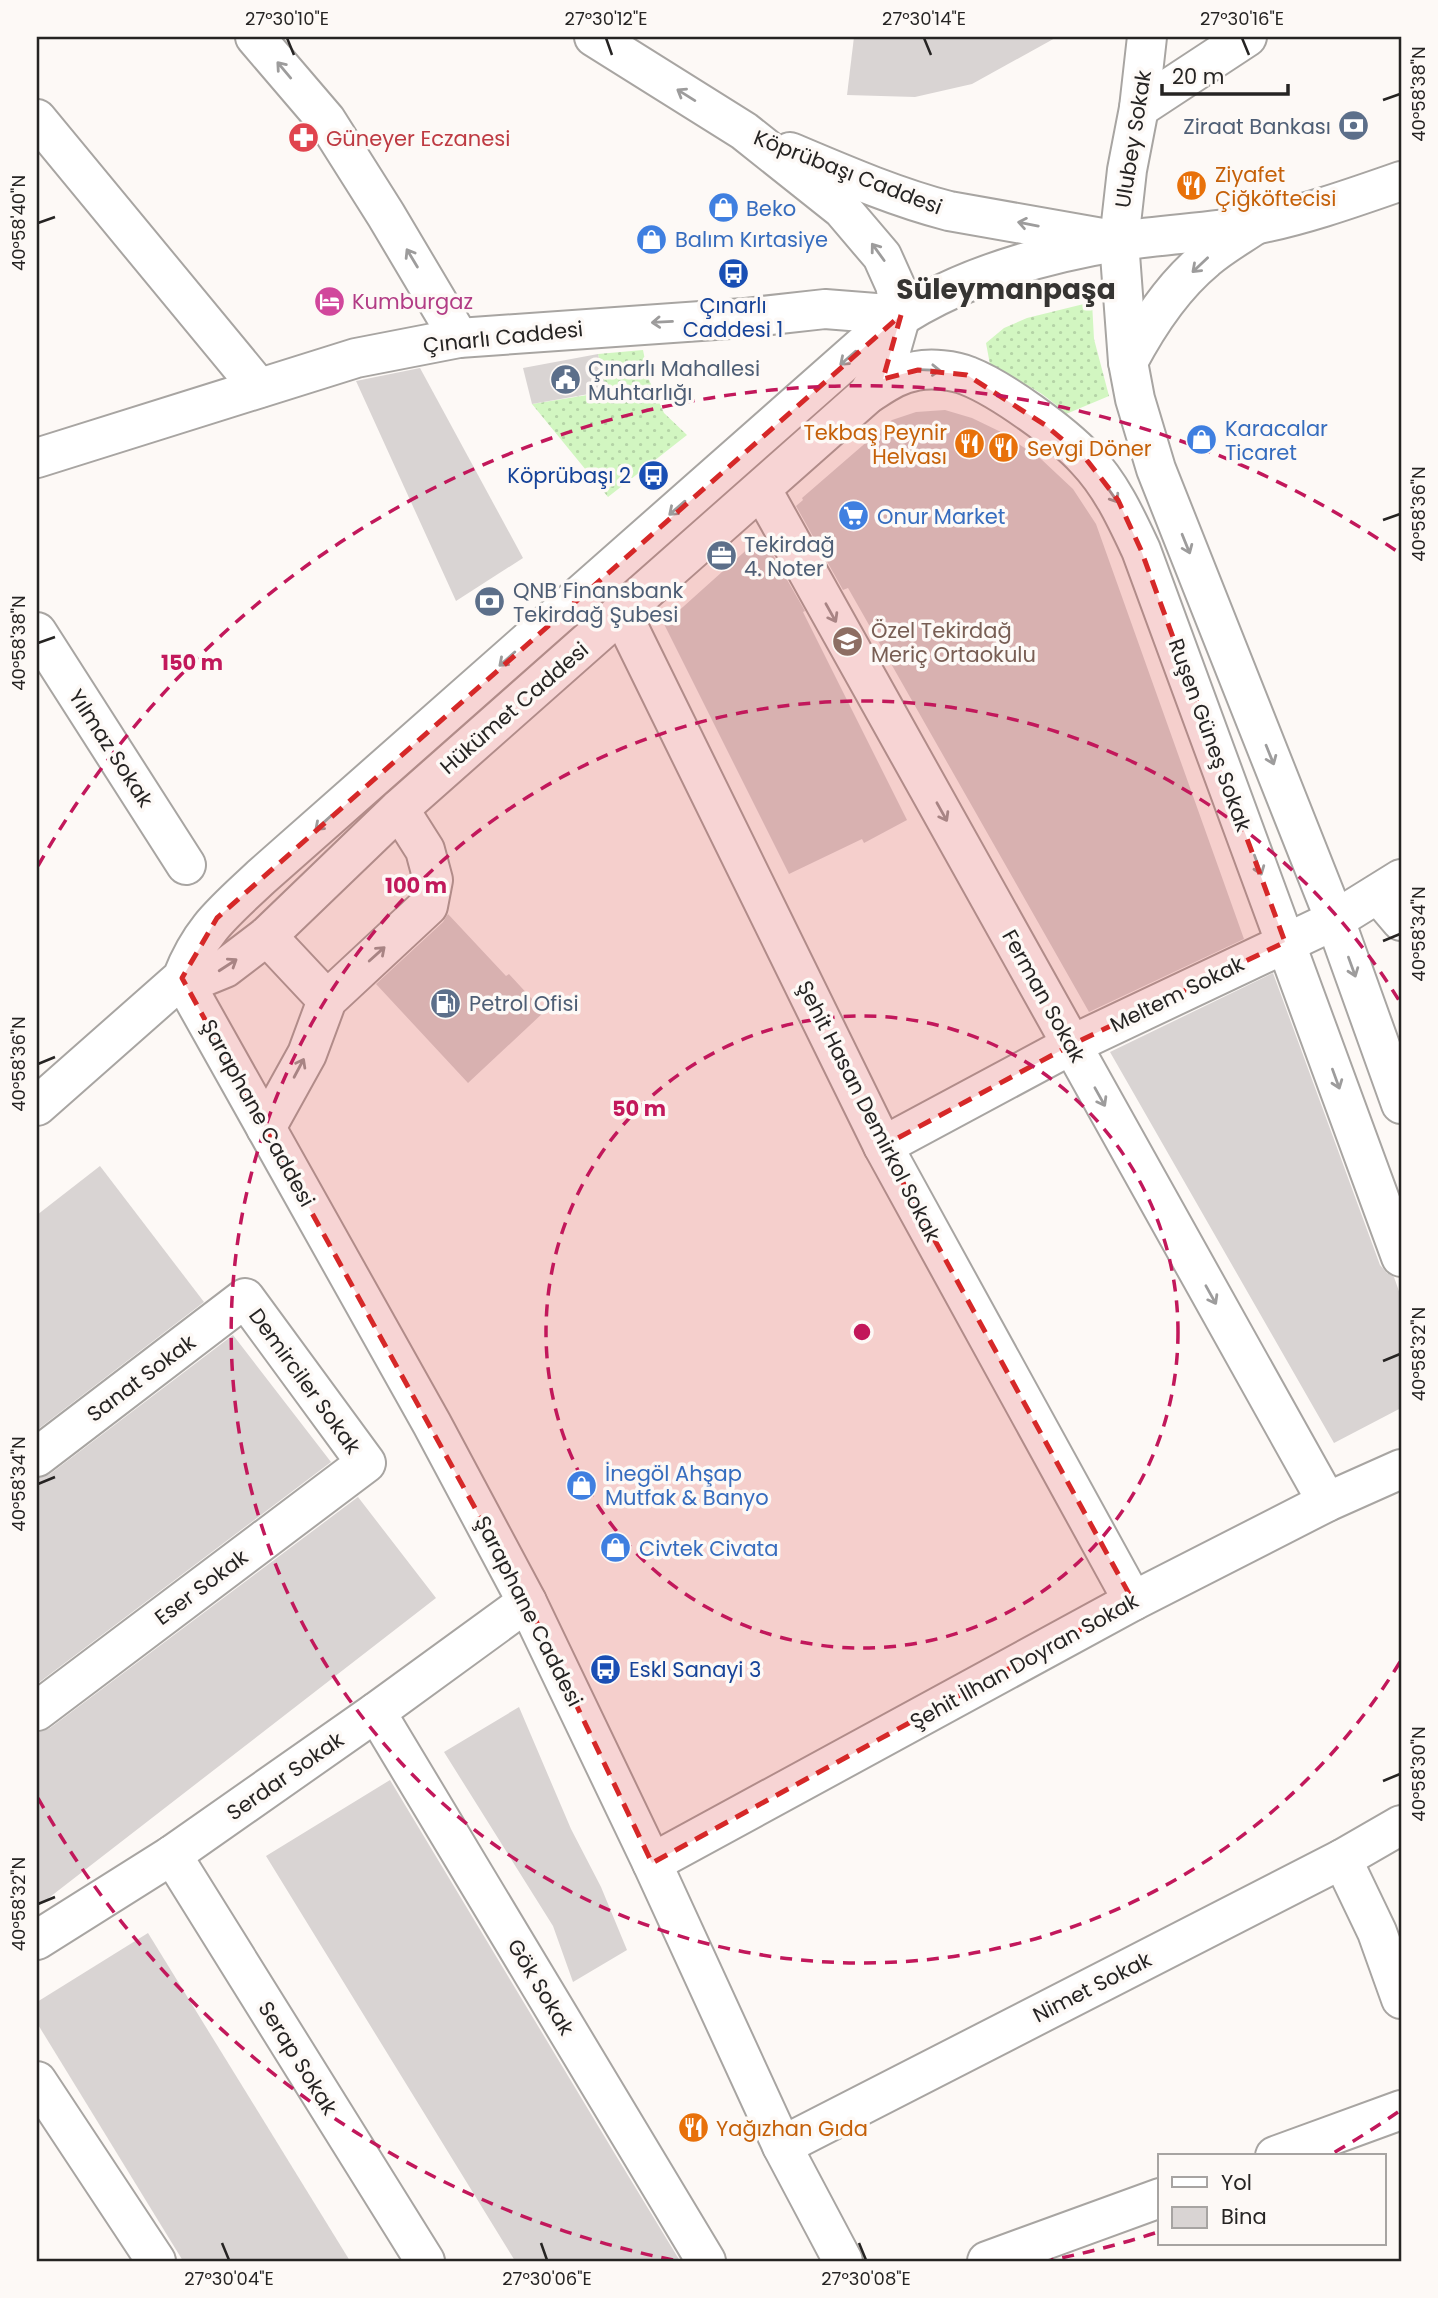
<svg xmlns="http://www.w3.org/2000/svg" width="1438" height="2298" viewBox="0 0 1438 2298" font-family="Poppins,sans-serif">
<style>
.grass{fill:url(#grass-dots)}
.building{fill:#d9d4d3}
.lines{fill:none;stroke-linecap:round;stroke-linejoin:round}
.minor-casing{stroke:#a8a5a2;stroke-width:42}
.major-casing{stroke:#a8a5a2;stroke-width:42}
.minor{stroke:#fff;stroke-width:38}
.major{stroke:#fff;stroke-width:38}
.oneway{stroke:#9d9c9c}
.marked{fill:#d62828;fill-opacity:0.2;stroke:#d62828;stroke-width:5;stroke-dasharray:14 9;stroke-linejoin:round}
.ticks{fill:none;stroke:#262423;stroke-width:2.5}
.ring{fill:none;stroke:#c2185b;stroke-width:3.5;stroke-dasharray:12 9}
.labels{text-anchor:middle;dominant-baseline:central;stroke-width:7;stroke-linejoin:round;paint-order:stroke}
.service-label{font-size:21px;fill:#4e5e75;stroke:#fdf9f6;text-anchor:start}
.health-label{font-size:21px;fill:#be3a42;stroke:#fdf9f6;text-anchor:start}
.street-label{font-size:21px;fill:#262423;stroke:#fdf9f6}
.food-label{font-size:21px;fill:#c56008;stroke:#fdf9f6;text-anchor:start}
.shop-label{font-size:21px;fill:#366cbe;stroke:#fdf9f6;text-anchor:start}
.hotel-label{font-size:21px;fill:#b23c85;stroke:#fdf9f6;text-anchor:start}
.transit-label{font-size:21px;fill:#164399;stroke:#fdf9f6}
.education-label{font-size:21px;fill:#785e54;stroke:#fdf9f6;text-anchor:start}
.district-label{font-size:28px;font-weight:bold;fill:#363432;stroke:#fdf9f6}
.centre{fill:#c2185b;stroke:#fdf9f6;stroke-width:3.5}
.ring-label{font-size:21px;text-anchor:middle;font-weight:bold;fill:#c2185b;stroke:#fdf9f6;stroke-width:7;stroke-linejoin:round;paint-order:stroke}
.neatline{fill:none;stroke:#262423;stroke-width:2.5}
.ticks-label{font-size:18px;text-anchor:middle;fill:#262423}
</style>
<defs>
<pattern id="grass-dots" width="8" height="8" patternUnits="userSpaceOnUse" patternTransform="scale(1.75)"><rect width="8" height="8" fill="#d2f6c1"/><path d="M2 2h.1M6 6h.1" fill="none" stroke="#b4d3a6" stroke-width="1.8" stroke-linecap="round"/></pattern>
</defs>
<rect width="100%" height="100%" fill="#fdf9f6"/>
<g class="grass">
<path d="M1092 302 1094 339 1109 396 1066 414C1042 391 1022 381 991 370L986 343 1004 328 1027 318Z"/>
<polygon points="643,350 649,380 664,413 687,435 608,497 532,404 606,392 598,354"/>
</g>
<g class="building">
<polygon points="854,37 1057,37 972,84 915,97 847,95"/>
<polygon points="598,354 606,391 532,404 523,368"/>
<polygon points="420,368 523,558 456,601 356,381"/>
<polygon points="945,410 972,418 1001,432 1041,459 1073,489 1096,524 1244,939 1089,1012 848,588 843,590 796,506 803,500 802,498 892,420 916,412"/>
<polygon points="762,536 805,611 803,612 907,820 864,843 862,839 789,874 664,624"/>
<polygon points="448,914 506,976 509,974 544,1012 468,1083 376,984 443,922"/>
<polygon points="1273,973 1380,1265 1387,1273 1394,1277 1401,1297 1401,1408 1334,1443 1110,1052"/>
<polygon points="100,1166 204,1302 37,1430 37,1215"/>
<polygon points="233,1335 331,1462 37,1684 37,1478 50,1474"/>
<polygon points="358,1497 436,1598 37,1907 37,1732 50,1728"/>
<polygon points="519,1707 571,1829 601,1887 627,1950 573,1982 553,1926 444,1752"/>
<polygon points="390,1780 615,2154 680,2261 515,2261 266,1856"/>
<polygon points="148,1933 350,2261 183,2261 37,2023 37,2002"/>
</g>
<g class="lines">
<defs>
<g id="minor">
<polyline points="255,37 326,120 386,215 459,338"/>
<polyline points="1147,37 1139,108 1127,170 1119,241 1128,362 1135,399 1156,469 1335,920 1401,1104"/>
<polyline points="1139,108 1247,37"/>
<polyline points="37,119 259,388"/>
<path d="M790 152C842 174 895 197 949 211L1119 241"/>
<path d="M1128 362C1148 324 1172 287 1206 259 1221 246 1239 236 1255 225"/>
<path d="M868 394C884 384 897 374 916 371 931 368 954 370 968 376 1001 389 1062 433 1086 459 1111 485 1126 518 1141 550L1401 1257"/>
<polyline points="37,458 356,358 459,338 744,318 825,309 901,315 895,285 882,256 842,209 744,131 594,37"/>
<polyline points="762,490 1327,1502"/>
<polyline points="622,614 883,1146 1133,1601"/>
<polyline points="37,632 186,865"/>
<polyline points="1378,894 1401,921"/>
<polyline points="267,936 327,1000"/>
<polyline points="182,978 432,1424 527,1602 652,1863 782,2146 843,2261"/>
<polyline points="266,1128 307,1054 327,1000 428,906 433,880 425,850 399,809"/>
<polyline points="883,1146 1071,1045 1335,920 1401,879"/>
<polyline points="37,1457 245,1298 366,1463 37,1711"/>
<polyline points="376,1712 706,2261"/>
<polyline points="172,1855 425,2261"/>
<polyline points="1342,1859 1377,1932 1401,1999"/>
<polyline points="652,1863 1133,1601 1327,1502 1401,1469"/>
<polyline points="37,1940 172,1855 376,1712 527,1602"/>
<polyline points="37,2081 156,2261"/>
<polyline points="782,2146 1342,1859 1401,1825"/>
<polyline points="1275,2156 1401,2110"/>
<polyline points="987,2261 1160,2198"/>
</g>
<g id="major">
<polyline points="182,978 203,977 225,968 267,936 399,809 868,394 889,357 901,315"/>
<path d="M37 1106 182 978C201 929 224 912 261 877L875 335C944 281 1035 255 1121 241 1165 234 1209 233 1253 225 1302 216 1355 197 1401 181"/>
</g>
</defs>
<use href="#minor" class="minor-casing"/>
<use href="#major" class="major-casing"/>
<use href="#minor" class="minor"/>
<use href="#major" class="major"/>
</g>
<defs><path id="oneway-shaft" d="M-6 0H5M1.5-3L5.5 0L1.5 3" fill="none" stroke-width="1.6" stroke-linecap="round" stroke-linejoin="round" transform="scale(1.75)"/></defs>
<g class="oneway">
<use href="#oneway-shaft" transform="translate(284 70) rotate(-130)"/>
<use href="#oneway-shaft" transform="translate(686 95) rotate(-148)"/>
<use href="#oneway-shaft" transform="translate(1028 224) rotate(-169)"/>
<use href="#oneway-shaft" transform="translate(878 252) rotate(-126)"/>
<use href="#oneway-shaft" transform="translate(412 258) rotate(-121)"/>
<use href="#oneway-shaft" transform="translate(1200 265) rotate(137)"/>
<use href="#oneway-shaft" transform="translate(662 322) rotate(177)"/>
<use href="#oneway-shaft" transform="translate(848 358) rotate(139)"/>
<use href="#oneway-shaft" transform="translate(930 370) rotate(2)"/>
<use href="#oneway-shaft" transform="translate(1112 494) rotate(55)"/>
<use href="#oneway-shaft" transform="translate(677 508) rotate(139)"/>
<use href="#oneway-shaft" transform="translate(1186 544) rotate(68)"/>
<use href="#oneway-shaft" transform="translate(831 613) rotate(61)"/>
<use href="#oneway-shaft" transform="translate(507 659) rotate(138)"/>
<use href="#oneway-shaft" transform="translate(1270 755) rotate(68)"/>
<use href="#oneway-shaft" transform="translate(942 812) rotate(61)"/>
<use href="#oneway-shaft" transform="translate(323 823) rotate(138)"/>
<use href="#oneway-shaft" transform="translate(1258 865) rotate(70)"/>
<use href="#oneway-shaft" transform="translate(377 954) rotate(-42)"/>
<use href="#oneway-shaft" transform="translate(228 965) rotate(-33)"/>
<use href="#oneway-shaft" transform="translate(1352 967) rotate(70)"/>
<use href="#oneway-shaft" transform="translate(299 1068) rotate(-62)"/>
<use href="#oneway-shaft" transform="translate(1336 1079) rotate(70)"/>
<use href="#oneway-shaft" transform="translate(1100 1097) rotate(61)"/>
<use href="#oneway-shaft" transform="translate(1211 1295) rotate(61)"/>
</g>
<path class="marked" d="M901 315 883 379 918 370 967 375 1045 425 1086 459 1118 500 1141 550 1285 942 1071 1045 883 1146 1133 1601 652 1863 527 1602 182 978 217 918Z"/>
<path class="ticks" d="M287 38 294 55M606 38 612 55M924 38 931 55M1242 38 1249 55M1383 100 1400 94M38 223 55 217M1383 520 1400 514M38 643 55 637M1383 941 1400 934M38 1064 55 1057M1383 1361 1400 1354M38 1484 55 1477M1383 1781 1400 1774M38 1904 55 1897M222 2243 229 2260M541 2243 547 2260M859 2243 866 2260"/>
<g class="ring">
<circle cx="862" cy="1332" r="316"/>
<path d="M1400 1662A631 631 0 1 1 1400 1002"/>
<path d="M1398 2112A947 947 0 0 1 1328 2156M1155 2233A947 947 0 0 1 1051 2260M673 2260A947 947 0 0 1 38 1798M38 866A947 947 0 0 1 1398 552"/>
</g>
<defs>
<symbol id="bank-disc" viewBox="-11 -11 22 22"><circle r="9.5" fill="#5c6f8a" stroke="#fdf9f6"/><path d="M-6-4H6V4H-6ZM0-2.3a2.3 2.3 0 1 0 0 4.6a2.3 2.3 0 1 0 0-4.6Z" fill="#fff"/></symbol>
<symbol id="pharmacy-disc" viewBox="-11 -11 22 22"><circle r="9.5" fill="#e0444e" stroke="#fdf9f6"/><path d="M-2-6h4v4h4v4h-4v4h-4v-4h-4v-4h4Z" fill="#fff"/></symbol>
<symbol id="restaurant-disc" viewBox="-11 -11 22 22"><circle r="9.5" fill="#e8710a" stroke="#fdf9f6"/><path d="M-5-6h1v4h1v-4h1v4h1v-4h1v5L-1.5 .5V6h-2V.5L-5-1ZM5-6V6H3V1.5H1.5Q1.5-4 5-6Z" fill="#fff"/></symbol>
<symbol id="shop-disc" viewBox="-11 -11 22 22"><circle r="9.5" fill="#3f7fe0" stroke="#fdf9f6"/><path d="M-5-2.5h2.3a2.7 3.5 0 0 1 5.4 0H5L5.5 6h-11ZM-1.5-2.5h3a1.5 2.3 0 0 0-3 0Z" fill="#fff"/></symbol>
<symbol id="bus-disc" viewBox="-11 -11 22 22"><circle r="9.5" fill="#1a4fb4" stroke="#fdf9f6"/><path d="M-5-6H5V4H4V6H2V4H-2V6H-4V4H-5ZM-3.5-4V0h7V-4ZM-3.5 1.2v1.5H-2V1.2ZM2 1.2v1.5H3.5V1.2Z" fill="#fff"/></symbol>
<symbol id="hotel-disc" viewBox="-11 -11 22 22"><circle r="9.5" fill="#d1479c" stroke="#fdf9f6"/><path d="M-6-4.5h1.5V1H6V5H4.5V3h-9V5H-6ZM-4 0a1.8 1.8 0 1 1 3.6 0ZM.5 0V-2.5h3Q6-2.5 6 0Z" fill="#fff"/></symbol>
<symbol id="civic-disc" viewBox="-11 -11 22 22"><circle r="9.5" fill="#5c6f8a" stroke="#fdf9f6"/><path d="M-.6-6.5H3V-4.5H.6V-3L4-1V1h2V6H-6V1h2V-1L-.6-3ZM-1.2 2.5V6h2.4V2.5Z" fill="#fff"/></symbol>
<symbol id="supermarket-disc" viewBox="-11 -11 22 22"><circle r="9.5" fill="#3f7fe0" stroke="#fdf9f6"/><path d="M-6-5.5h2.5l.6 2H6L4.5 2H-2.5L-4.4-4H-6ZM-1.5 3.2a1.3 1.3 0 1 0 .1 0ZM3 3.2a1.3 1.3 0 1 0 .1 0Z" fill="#fff"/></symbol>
<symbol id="office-disc" viewBox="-11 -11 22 22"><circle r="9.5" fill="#5c6f8a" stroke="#fdf9f6"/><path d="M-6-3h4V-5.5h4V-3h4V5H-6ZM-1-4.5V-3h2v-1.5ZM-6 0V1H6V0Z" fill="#fff"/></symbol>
<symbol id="school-disc" viewBox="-11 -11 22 22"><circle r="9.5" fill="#8d6e63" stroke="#fdf9f6"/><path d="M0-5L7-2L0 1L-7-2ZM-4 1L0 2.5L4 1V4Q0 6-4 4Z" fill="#fff"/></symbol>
<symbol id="fuel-disc" viewBox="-11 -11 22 22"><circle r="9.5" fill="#5c6f8a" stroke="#fdf9f6"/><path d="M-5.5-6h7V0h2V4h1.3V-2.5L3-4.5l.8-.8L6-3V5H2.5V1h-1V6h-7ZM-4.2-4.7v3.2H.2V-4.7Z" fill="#fff"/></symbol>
</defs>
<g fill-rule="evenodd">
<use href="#bank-disc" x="1336" y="108" width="35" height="35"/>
<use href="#pharmacy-disc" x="286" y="120" width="35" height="35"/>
<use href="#restaurant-disc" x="1174" y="168" width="35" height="35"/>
<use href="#shop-disc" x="706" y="190" width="35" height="35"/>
<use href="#shop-disc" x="634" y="222" width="35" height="35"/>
<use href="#bus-disc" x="716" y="256" width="35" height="35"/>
<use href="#hotel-disc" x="312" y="284" width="35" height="35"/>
<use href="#civic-disc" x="548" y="362" width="35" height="35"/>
<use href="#shop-disc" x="1184" y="422" width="35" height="35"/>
<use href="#restaurant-disc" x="952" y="426" width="35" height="35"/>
<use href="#restaurant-disc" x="986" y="430" width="35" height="35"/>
<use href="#bus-disc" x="636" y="458" width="35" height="35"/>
<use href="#supermarket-disc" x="836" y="498" width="35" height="35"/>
<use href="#office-disc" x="704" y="538" width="35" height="35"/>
<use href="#bank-disc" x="472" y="584" width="35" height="35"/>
<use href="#school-disc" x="830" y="624" width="35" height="35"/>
<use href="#fuel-disc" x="428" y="986" width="35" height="35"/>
<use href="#shop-disc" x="564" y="1468" width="35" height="35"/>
<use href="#shop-disc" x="598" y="1530" width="35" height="35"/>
<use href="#bus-disc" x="588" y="1652" width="35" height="35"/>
<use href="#restaurant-disc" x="676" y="2110" width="35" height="35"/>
</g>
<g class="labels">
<g class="service-label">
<text x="1331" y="126" text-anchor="end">Ziraat Bankası</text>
<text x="588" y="368">Çınarlı Mahallesi<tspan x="588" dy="24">Muhtarlığı</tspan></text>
<text x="744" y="544">Tekirdağ<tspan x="744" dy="24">4. Noter</tspan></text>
<text x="513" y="590">QNB Finansbank<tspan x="513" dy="24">Tekirdağ Şubesi</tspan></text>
<text x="469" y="1003">Petrol Ofisi</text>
</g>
<g class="health-label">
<text x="326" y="138">Güneyer Eczanesi</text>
</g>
<g class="street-label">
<text transform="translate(1133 139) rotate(-81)">Ulubey Sokak</text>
<text transform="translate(848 172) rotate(21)">Köprübaşı Caddesi</text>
<text transform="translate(503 337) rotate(-6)">Çınarlı Caddesi</text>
<text transform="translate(514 708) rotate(-41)">Hükümet Caddesi</text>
<text transform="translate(1210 735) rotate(70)">Ruşen Güneş Sokak</text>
<text transform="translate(111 748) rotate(57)">Yılmaz Sokak</text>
<text transform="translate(1177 994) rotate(-26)">Meltem Sokak</text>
<text transform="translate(1044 996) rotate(61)">Ferman Sokak</text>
<text transform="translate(869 1111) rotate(63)">Şehit Hasan Demirkol Sokak</text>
<text transform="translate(258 1113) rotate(61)">Şaraphane Caddesi</text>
<text transform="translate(141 1378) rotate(-37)">Sanat Sokak</text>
<text transform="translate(305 1381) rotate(54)">Demirciler Sokak</text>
<text transform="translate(201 1587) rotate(-37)">Eser Sokak</text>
<text transform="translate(529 1611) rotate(63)">Şaraphane Caddesi</text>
<text transform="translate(1024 1661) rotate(-29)">Şehit İlhan Doyran Sokak</text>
<text transform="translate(285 1776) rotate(-35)">Serdar Sokak</text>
<text transform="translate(541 1987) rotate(59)">Gök Sokak</text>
<text transform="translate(1092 1987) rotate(-27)">Nimet Sokak</text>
<text transform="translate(298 2058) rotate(58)">Serap Sokak</text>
</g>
<g class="food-label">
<text x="1215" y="174">Ziyafet<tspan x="1215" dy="24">Çiğköftecisi</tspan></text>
<text x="947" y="432" text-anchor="end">Tekbaş Peynir<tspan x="947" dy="24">Helvası</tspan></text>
<text x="1027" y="448">Sevgi Döner</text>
<text x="716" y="2128">Yağızhan Gıda</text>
</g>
<g class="shop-label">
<text x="746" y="208">Beko</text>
<text x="675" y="239">Balım Kırtasiye</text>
<text x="1225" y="428">Karacalar<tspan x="1225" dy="24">Ticaret</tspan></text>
<text x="877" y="516">Onur Market</text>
<text x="605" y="1473">İnegöl Ahşap<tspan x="605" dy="24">Mutfak &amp; Banyo</tspan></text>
<text x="639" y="1548">Civtek Civata</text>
</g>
<g class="hotel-label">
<text x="352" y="301">Kumburgaz</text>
</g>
<g class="transit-label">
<text x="733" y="305">Çınarlı<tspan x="733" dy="24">Caddesi 1</tspan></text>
<text x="631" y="475" text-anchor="end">Köprübaşı 2</text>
<text x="629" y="1669" text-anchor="start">Eskl Sanayi 3</text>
</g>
<g class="education-label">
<text x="871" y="630">Özel Tekirdağ<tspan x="871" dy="24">Meriç Ortaokulu</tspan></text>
</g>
<g class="district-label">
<text x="1006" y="289">Süleymanpaşa</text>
</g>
</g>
<circle cx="862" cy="1332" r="10" class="centre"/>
<g class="ring-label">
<text x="192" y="670">150 m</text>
<text x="416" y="893">100 m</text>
<text x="639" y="1116">50 m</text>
</g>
<rect width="1438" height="2298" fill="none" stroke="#fdf9f6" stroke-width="77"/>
<rect x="1158" y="2154" width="228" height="91" fill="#fdf9f6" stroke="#a7a4a2" stroke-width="2"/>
<rect x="1172" y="2177" width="35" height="10" fill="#ffffff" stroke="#a7a4a2" stroke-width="2"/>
<text x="1221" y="2190" font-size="21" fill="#262423">Yol</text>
<rect x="1172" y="2207" width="35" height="21" fill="#d9d4d3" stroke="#a7a4a2" stroke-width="2"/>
<text x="1221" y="2224" font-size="21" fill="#262423">Bina</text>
<path d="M1162 84v10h126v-10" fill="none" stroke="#262423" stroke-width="3.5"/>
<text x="1172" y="84" font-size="21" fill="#262423" stroke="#fdf9f6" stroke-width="5" paint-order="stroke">20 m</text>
<rect x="38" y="38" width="1362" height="2222" class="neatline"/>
<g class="ticks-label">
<text x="287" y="25">27°30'10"E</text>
<text x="606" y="25">27°30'12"E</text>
<text x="924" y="25">27°30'14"E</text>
<text x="1242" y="25">27°30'16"E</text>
<text transform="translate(1419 94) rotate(-90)" y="6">40°58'38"N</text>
<text transform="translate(19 223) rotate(-90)" y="6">40°58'40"N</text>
<text transform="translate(1419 514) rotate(-90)" y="6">40°58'36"N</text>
<text transform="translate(19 643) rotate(-90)" y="6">40°58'38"N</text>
<text transform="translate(1419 934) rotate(-90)" y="6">40°58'34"N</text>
<text transform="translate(19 1064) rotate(-90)" y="6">40°58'36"N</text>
<text transform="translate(1419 1354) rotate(-90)" y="6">40°58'32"N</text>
<text transform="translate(19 1484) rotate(-90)" y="6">40°58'34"N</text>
<text transform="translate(1419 1774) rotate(-90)" y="6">40°58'30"N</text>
<text transform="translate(19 1904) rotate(-90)" y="6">40°58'32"N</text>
<text x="229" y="2285">27°30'04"E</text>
<text x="547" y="2285">27°30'06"E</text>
<text x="866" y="2285">27°30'08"E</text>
</g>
</svg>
